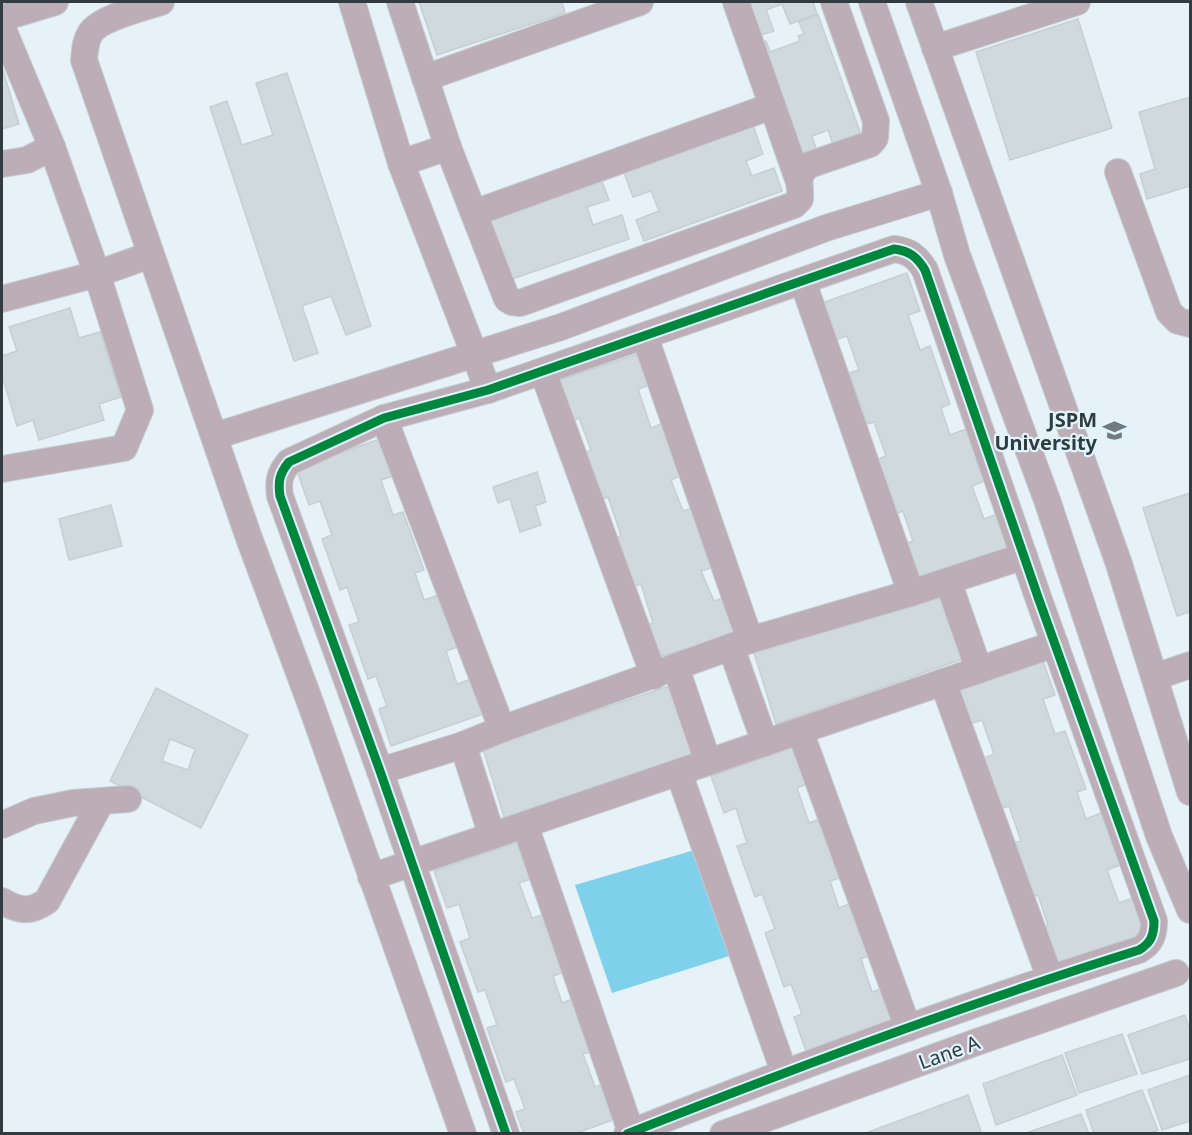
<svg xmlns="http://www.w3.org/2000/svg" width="1192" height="1135" viewBox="0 0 1192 1135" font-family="'Noto Sans',sans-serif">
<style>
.water{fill:#7fd0eb}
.building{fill:#d0d9dd;stroke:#c6cfd3;stroke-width:1.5;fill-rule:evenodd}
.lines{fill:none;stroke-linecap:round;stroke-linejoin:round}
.minor-casing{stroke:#c4cdd1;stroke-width:28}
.minor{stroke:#bcadb6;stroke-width:26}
.cycleway-casing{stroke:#dff5fe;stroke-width:13}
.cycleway{stroke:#00873e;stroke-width:9}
.labels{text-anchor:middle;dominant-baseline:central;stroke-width:4.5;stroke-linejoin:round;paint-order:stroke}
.poi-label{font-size:20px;font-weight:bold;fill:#323b3f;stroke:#dff5fe;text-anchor:end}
.street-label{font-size:20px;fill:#323b3f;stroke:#dff5fe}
</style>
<rect width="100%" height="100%" fill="#e6f2f7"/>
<polygon class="water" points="705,847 742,952 612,993 575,885"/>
<g class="building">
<polygon points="419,2 562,2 565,13 437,55"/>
<polygon points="742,2 813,2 817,14 790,24 782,4 766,10 774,31 755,37"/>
<polygon points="818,15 863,140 835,150 828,130 812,136 819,157 801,163 758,44 766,41 770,52 800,41 798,36 804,34 799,22"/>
<polygon points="1078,19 1112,128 1010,160 976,52"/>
<polygon points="2,67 19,124 2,129"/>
<polygon points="287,73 371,326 346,335 331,296 302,306 318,353 294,361 210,107 227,101 242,145 273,135 256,83"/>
<polygon points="1190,97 1190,186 1147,199 1140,174 1155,169 1139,112"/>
<polygon points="753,125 763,154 746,161 752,176 774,168 782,191 644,241 636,220 659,211 651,191 633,197 624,173"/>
<polygon points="600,176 609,200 587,207 593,225 622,215 629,239 512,279 479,217"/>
<polygon points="907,273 920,311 908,315 920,350 930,346 950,404 941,408 950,435 966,429 984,481 972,486 984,519 997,514 1010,549 918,581 905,544 913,541 903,511 895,514 876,460 886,456 874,422 867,424 849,373 859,370 847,336 835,340 822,303"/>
<polygon points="70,308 79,338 100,332 121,397 99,404 104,420 39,440 33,420 17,426 2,375 2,356 17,351 9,327"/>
<polygon points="638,354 650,385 638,389 651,428 666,422 684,474 671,480 683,511 696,507 714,567 701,571 714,601 729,596 740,634 654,658 643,627 653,623 641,584 627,589 610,543 621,535 608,497 596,502 580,456 591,450 579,418 567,423 553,382"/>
<polygon points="380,439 393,476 381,480 393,515 403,512 424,570 415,573 424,600 439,595 458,647 446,651 457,684 471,679 483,714 391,746 379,709 387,706 376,676 368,679 349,625 359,622 347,587 340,590 322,539 332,535 320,501 309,505 296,468"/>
<polygon points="537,472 546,502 535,506 541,525 520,532 510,499 498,503 493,487"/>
<polygon points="1190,493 1190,612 1177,616 1143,508"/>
<polygon points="111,505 122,546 69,560 59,519"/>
<polygon points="943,588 966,658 776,724 754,653"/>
<polygon points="1042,658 1055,695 1043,699 1055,734 1065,731 1086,789 1077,792 1086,819 1101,813 1120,865 1107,870 1119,903 1133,898 1145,933 1053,965 1040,928 1048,925 1038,895 1030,898 1011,844 1021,841 1009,806 1002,808 984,758 994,754 982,720 970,724 958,687"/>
<polygon points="672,685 695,754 505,820 483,749"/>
<path d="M156 688 248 735 201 828 110 781ZM170 739 195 749 188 770 162 761Z"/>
<polygon points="796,746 809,783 797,788 809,823 819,819 839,878 830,881 839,908 855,902 873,954 861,959 872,992 886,987 898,1021 807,1054 794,1017 802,1014 791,984 784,987 765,933 775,929 762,894 755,897 737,846 747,843 736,808 724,813 711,776"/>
<polygon points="518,842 531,879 519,883 532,918 542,915 562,973 553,976 562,1003 578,997 596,1050 583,1054 595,1087 609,1082 621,1117 574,1134 524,1134 516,1112 525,1109 514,1079 506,1082 487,1028 497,1025 485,990 478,992 460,942 470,938 459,904 447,908 434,871"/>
<polygon points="1185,1015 1190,1031 1190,1059 1142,1074 1128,1035"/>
<polygon points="1122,1034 1137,1074 1079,1093 1065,1053"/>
<polygon points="1062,1055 1077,1095 996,1125 983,1084"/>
<polygon points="1190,1075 1190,1121 1162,1130 1148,1090"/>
<polygon points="1142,1090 1158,1130 1148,1134 1094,1134 1086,1110"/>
<polygon points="968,1095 982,1134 863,1134"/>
<polygon points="1081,1114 1089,1134 1023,1134"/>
</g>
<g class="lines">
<defs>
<g id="minor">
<path d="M161 2C143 8 102 17 91 32 85 41 85 51 84 60L249 538 310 702 463 1134"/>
<polyline points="352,2 401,163 488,390"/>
<path d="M400 2 448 147 507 299 512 302 520 303 794 205 800 199C801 184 795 176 809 165L870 144 875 138 876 121 834 2"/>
<polyline points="736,2 798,179"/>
<polyline points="872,2 939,193 957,255 1047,500 1159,836 1190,910"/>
<polyline points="919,2 1119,564 1190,792"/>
<polyline points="2,18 55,2"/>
<polyline points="2,27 52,147 97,274 140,410 124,448 2,469"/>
<polyline points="935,48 1077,2"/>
<polyline points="425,78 640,2"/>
<polyline points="401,163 448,147"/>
<polyline points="2,164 27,160 52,147"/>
<polyline points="1118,172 1169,312 1178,321 1190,324"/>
<polyline points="474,213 772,106"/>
<polyline points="803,282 911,593"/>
<polyline points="2,299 97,274 150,255"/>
<polyline points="645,337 750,640 911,593 1024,556"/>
<polyline points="543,372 654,676"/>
<polyline points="384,418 502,729"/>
<polyline points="215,436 561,327 826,228 939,193"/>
<polyline points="948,581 979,670"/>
<polyline points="731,647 765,743"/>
<polyline points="676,668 708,762"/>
<polyline points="1155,677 1190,665"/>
<polyline points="943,682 1050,978"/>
<polyline points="800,731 908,1028"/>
<polyline points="463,745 492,836"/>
<polyline points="380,771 463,745 502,729 750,640"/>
<polyline points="679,773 784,1072"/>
<polyline points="2,825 34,811 73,803 128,799"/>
<polyline points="525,825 631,1132"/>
<polyline points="371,877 1055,644"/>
<path d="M2 901C19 911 30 913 47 901L101 802"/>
<path d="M506 1134 380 771 280 496C278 482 279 474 289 462L384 418 488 390 894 249C910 251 917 257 925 270L1038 597 1154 921C1154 935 1151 943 1139 950 966 1004 796 1067 627 1134"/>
<polyline points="723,1134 974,1043 1176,973"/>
</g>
</defs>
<use href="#minor" class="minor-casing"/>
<use href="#minor" class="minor"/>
<defs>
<path id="cycleway" d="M506 1134 380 771 280 496C278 482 279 474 289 462L384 418 488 390 894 249C910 251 917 257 925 270L1038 597 1154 921C1154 935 1151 943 1139 950 966 1004 796 1067 627 1134"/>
</defs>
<use href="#cycleway" class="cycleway-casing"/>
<use href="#cycleway" class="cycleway"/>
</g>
<defs>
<symbol id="university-bare" viewBox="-9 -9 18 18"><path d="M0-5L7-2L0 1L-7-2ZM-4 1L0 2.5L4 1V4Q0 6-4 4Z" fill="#717b7f" stroke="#dff5fe" stroke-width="2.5" paint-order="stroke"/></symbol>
</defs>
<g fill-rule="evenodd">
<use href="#university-bare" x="1098" y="414" width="33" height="33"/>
</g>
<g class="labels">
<g class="poi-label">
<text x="1097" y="419">JSPM<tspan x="1097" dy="23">University</tspan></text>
</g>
<g class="street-label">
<text transform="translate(949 1052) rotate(-20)">Lane A</text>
</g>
</g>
<rect width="1192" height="1135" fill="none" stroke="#323b3f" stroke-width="6"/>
</svg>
